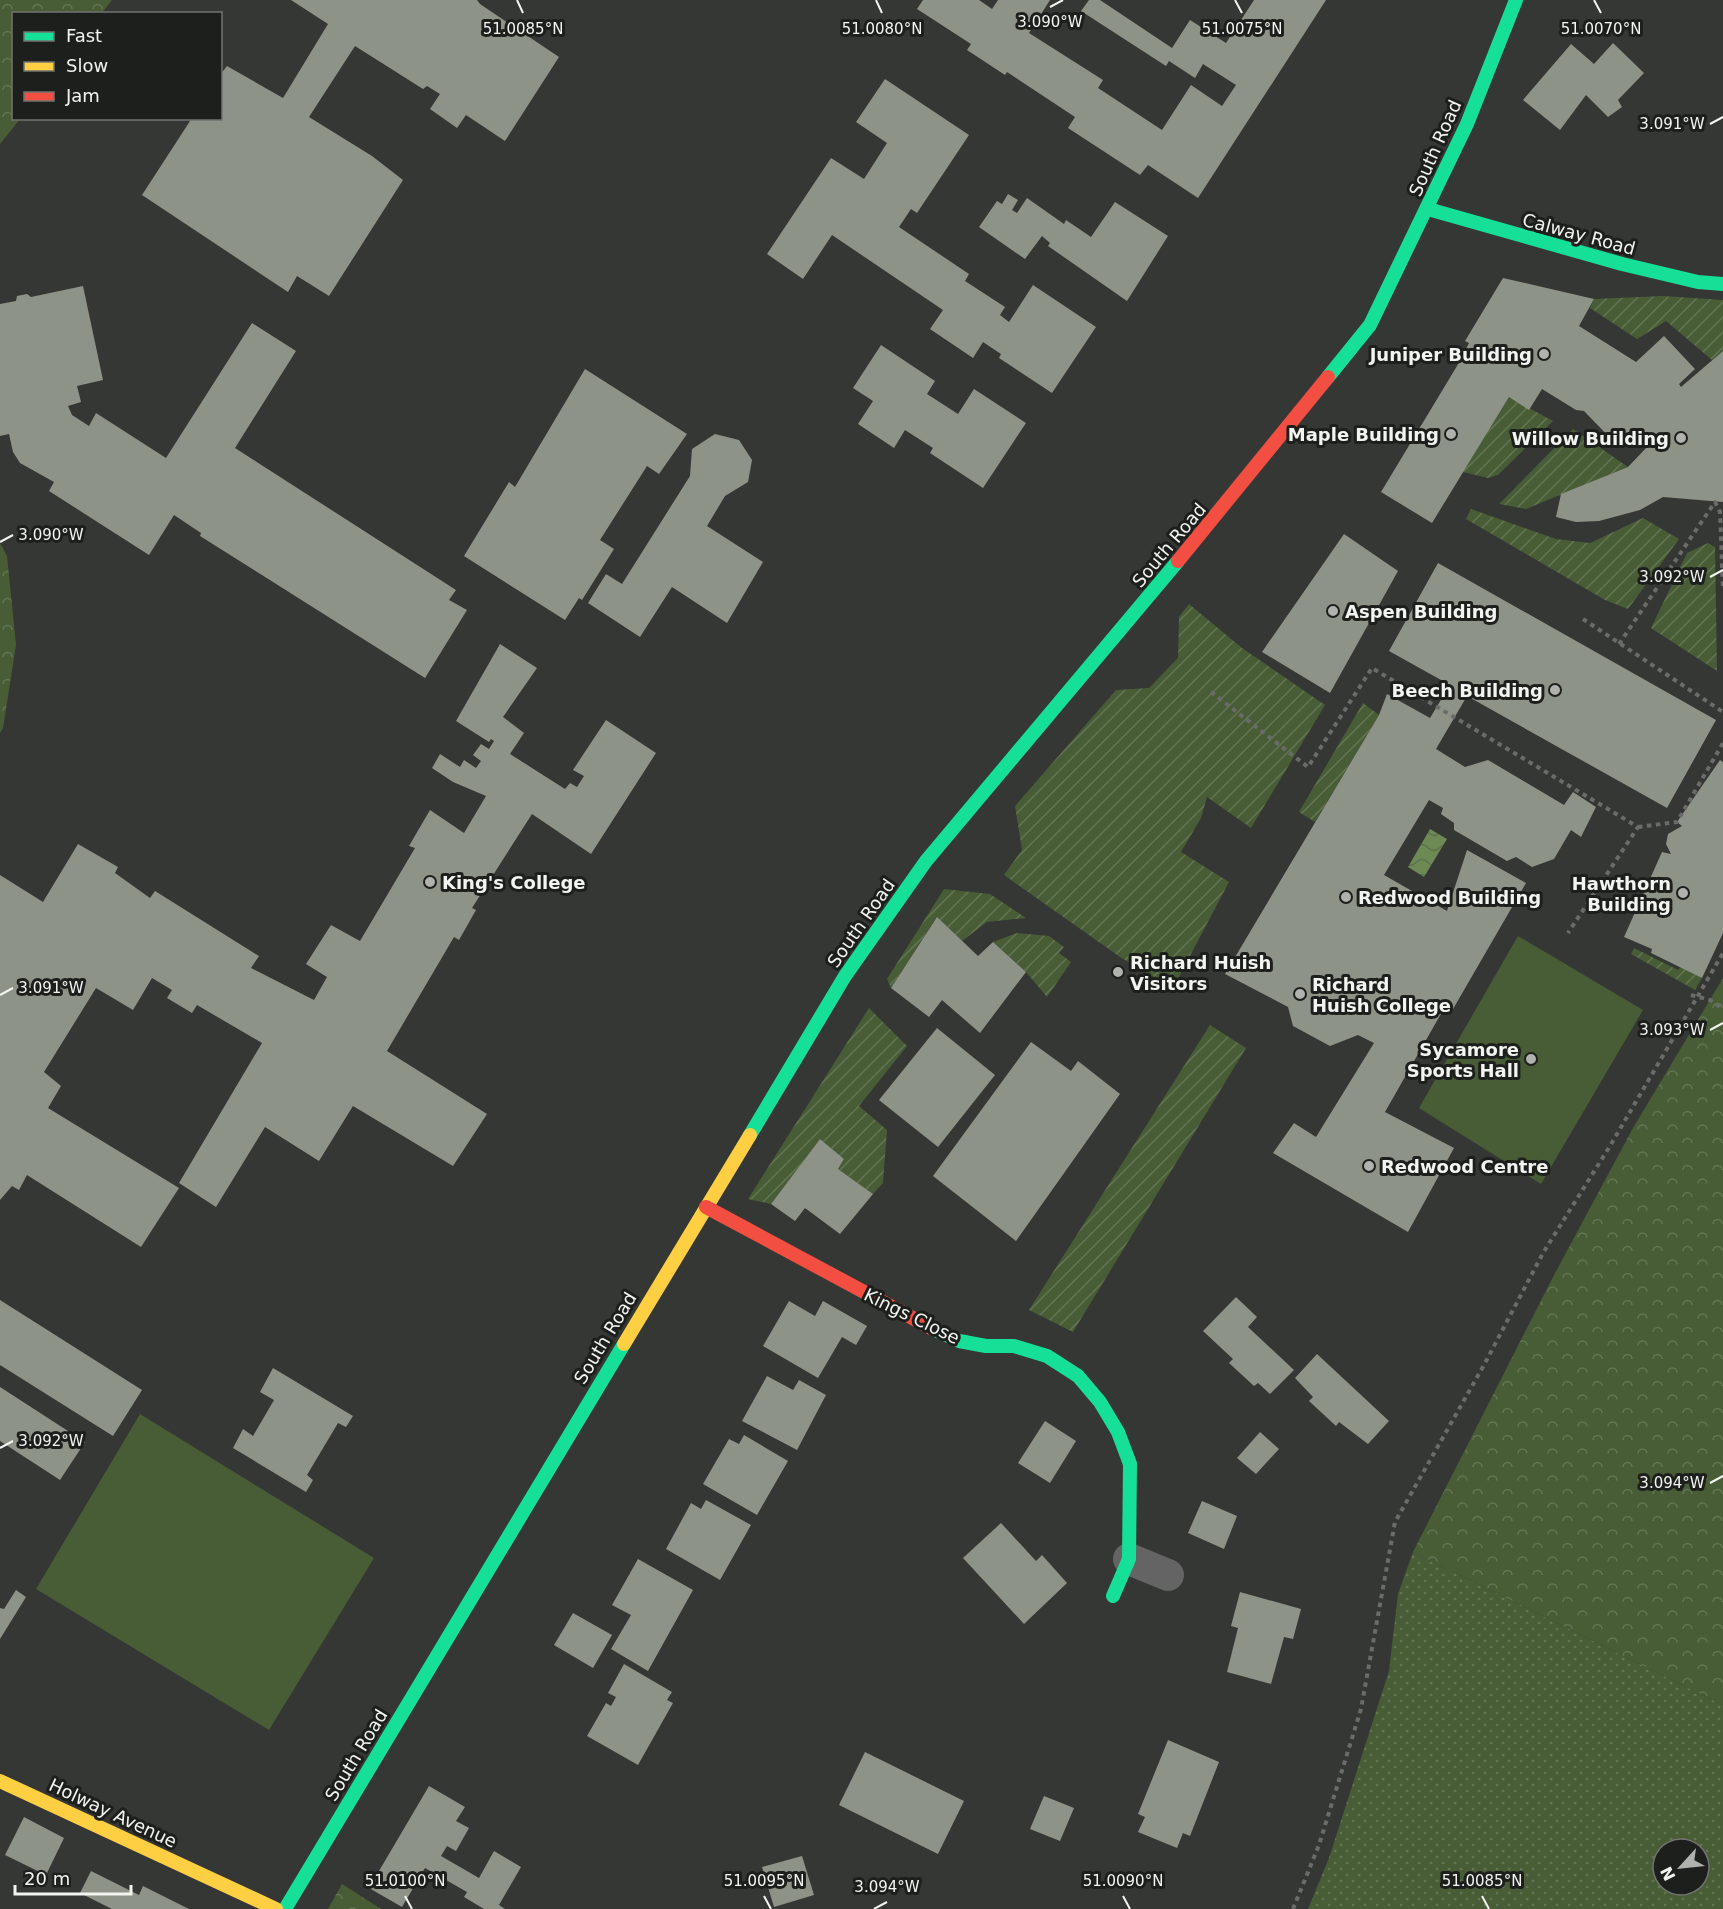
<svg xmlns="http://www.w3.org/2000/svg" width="1723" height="1909" viewBox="0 0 1723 1909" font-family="'DejaVu Sans',sans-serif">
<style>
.grass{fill:url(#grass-dots);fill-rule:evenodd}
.forest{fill:url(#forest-crowns)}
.garden{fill:url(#garden-furrows)}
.pitch{fill:#485d36}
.water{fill:url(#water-waves)}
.building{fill:#8d9487}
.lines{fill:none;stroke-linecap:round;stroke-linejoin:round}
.path{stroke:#6b6c6a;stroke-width:4;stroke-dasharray:4.5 4.5;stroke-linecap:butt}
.street{stroke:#646464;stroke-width:32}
.fast{stroke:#16e098;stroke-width:14}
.slow{stroke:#ffcf43;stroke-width:14}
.jam{stroke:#f24e42;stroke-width:14}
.ticks{fill:none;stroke:#f2f4f0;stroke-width:2}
.poi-dot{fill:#b0b2ae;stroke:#1d1f1c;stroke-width:2}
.labels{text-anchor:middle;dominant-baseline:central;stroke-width:6;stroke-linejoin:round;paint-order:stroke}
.street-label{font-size:18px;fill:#f2f4f0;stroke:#1d1f1c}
.poi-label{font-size:18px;font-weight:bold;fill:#f2f4f0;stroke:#1d1f1c;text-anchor:end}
.ticks-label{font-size:15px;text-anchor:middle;fill:#f2f4f0;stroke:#1d1f1c;stroke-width:6;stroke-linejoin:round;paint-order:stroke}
</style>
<defs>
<pattern id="grass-dots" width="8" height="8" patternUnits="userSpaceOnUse" patternTransform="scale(1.5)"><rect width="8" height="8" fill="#485d36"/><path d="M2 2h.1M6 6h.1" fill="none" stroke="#637553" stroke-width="1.8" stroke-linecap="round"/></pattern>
<pattern id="forest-crowns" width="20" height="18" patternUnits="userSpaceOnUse" patternTransform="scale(1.5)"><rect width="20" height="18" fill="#485d36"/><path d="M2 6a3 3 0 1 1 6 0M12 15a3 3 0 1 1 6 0" fill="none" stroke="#637553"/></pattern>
<pattern id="garden-furrows" width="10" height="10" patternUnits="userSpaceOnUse" patternTransform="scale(1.5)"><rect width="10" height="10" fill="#485d36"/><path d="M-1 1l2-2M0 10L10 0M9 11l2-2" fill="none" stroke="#637553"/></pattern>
<pattern id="water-waves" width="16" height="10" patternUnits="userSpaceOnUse" patternTransform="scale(1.5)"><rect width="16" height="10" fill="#6d8a54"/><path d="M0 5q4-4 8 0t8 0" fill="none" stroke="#5f704f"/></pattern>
</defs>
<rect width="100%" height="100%" fill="#353734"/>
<path class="grass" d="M1413 1552 1723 1705V1909H1308L1329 1858 1389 1671 1398 1594ZM1663 1849H1699V1885H1663Z"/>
<g class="forest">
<polygon points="0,0 112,0 102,13 14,14 14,118 20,119 0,144"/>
<polygon points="0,543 7,556 16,645 3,728 0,733"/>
<polygon points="1723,978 1723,1705 1413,1552 1553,1277 1633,1128"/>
<polygon points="342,1884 381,1909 328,1909"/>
</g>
<g class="garden">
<polygon points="1663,296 1723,300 1723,351 1712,360 1666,321 1637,339 1590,308 1594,299"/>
<polygon points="1509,397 1553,421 1498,475 1488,478 1463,472"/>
<polygon points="1573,429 1628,467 1526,509 1499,504"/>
<polygon points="1471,509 1556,539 1590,543 1643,518 1679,539 1628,609 1605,600 1466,519"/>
<polygon points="1708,543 1715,547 1717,671 1651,628 1687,553"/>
<polygon points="1189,604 1242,648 1325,705 1251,828 1207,797 1201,818 1181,852 1229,882 1173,988 1120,957 1004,875 1022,850 1015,806 1116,690 1149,688 1178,658 1179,617"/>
<polygon points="1363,703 1379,715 1315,822 1299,812"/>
<polygon points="944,889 990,894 1026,918 987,922 962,941 936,918 891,988 887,979"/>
<polygon points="1017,933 1049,936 1064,947 1059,953 1071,962 1047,997 1026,972 993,942"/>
<polygon points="1634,948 1678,970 1681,967 1702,978 1695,990 1631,954"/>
<polygon points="869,1008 907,1046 859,1106 887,1130 883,1183 873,1194 838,1169 844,1159 820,1139 771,1204 748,1199"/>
<polygon points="1210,1025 1246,1048 1073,1332 1029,1310"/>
</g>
<g class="pitch">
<polygon points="1518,936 1643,1010 1541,1184 1419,1108"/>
<polygon points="140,1414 374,1558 269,1730 36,1589"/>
</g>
<polygon class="water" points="1430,829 1447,839 1424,877 1408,867"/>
<g class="building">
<polygon points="291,0 477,0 480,4 559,57 505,141 466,115 457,128 430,109 440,94 427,86 423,89 355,46 309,117 372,156 403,180 329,296 297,276 288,292 142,195 192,118 220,118 220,75 227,66 283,98 328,24"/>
<polygon points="923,0 979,0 992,9 998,0 1050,0 1029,33 1103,80 1098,88 1162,130 1191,85 1222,106 1236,85 1203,64 1195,78 1169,61 1166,66 1081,11 1089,0 1100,0 1172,48 1190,20 1226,43 1254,0 1326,0 1198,198 1148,165 1140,175 1068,128 1075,117 1007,72 1005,75 967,50 971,44 917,9"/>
<polygon points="1613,43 1644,73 1618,100 1622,107 1608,117 1586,95 1560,130 1523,100 1571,44 1594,64"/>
<polygon points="885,79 969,135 917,213 911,209 899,227 969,274 965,281 1005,307 1000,315 1009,322 1033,285 1096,327 1052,393 999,358 1001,354 983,342 973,358 930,329 943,310 832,235 803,279 767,254 831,158 864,179 887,143 856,122"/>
<polygon points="1008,194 1018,200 1012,210 1017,213 1027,198 1064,224 1066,220 1091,237 1115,202 1168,236 1127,301 1048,246 1050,243 1042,236 1025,259 979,227 997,201 1002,204"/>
<polygon points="1503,278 1594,299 1579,326 1636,362 1664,336 1695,369 1679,384 1681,387 1723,351 1723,502 1663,497 1640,510 1599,521 1576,522 1556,517 1561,494 1628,467 1648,446 1631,430 1616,444 1584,411 1576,410 1542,389 1529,410 1509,397 1432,523 1381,492 1457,366 1469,343 1465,341"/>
<polygon points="83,286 103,380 77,386 81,402 68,406 72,415 89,426 96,413 166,458 252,323 296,351 235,448 456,590 449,600 467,610 425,678 200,536 201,533 174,515 149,555 49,491 54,482 20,463 13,452 9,434 0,436 0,304 16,301 17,296 27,294 31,297"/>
<polygon points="881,345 935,381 927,394 958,414 974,389 1026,423 983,488 930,453 933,448 905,430 894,448 858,424 873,401 853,388"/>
<polygon points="585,369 687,434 659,474 647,466 600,540 614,549 582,600 579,598 565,620 464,556 509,482 515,487"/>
<polygon points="715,434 739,440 752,460 748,482 725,496 707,526 763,562 727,623 672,587 640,637 588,603 606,574 622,584 690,476 692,449"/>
<polygon points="1344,534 1398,571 1330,693 1262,652"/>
<polygon points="1438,563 1716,720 1667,808 1467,696 1436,749 1465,767 1488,760 1564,805 1573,792 1596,807 1581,837 1571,830 1554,859 1532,867 1516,857 1507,861 1454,830 1454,823 1441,814 1443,808 1429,800 1384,875 1447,911 1467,850 1526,883 1453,1009 1446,1005 1385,1112 1454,1148 1408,1232 1273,1153 1294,1123 1316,1137 1374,1043 1358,1035 1330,1046 1293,1026 1288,1007 1225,974 1379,715 1387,694 1430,718 1450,685 1389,651"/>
<polygon points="500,644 537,668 503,717 524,733 510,754 565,789 570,783 577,787 584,776 573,770 606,720 656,753 591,854 532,814 472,908 476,910 459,940 454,937 387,1051 487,1114 453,1166 353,1106 319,1161 265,1127 216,1207 179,1183 262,1043 197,1005 192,1013 167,998 172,990 152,978 133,1010 96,988 44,1072 61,1086 48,1108 179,1188 141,1247 27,1175 19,1190 12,1186 0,1200 0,875 43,902 78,844 118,867 115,873 150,898 155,891 259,956 251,968 314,1000 327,977 306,964 331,925 360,941 415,848 409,846 430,810 464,833 486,796 453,782 432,768 440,754 460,767 464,760 476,768 481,761 473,755 481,744 489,749 494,741 491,739 489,742 456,721"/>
<polygon points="1720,760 1723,762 1723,933 1702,978 1651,953 1652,949 1624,937 1662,852 1671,854 1666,844 1668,834 1682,826 1677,822"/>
<polygon points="937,917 978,956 993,942 1026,972 980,1033 942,1000 929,1017 891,988"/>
<polygon points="937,1028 995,1075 938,1147 879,1100"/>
<polygon points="1031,1042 1071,1071 1078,1061 1120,1094 1016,1241 933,1176"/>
<polygon points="820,1139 844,1159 838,1169 873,1194 840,1234 805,1208 795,1221 771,1204"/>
<polygon points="1236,1297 1257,1317 1248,1327 1294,1370 1270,1394 1258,1383 1254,1386 1229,1363 1233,1359 1203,1331"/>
<polygon points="0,1300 142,1390 113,1436 0,1365"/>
<polygon points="789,1301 815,1316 823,1301 867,1326 856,1345 842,1337 818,1378 763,1346"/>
<polygon points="1317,1354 1389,1421 1368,1444 1339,1422 1336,1426 1309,1401 1313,1397 1295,1378"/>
<polygon points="273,1368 353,1416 346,1427 338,1423 307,1475 313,1480 306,1492 233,1448 243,1429 253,1436 274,1400 260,1392"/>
<polygon points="767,1376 793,1390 799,1380 826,1395 797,1450 742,1421"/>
<polygon points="0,1387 85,1442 60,1480 0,1441"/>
<polygon points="1045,1421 1076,1441 1050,1483 1018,1463"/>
<polygon points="1260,1432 1279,1449 1256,1474 1237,1458"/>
<polygon points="744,1435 788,1461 757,1515 703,1484 729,1439 739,1444"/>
<polygon points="706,1500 751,1525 720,1580 666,1549 691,1503 701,1509"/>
<polygon points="1202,1501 1237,1516 1224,1549 1188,1533"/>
<polygon points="1001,1523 1036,1561 1042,1555 1067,1583 1024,1624 963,1558"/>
<polygon points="638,1559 693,1590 648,1671 611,1649 631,1615 612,1605"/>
<polygon points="16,1590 26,1597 0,1639 0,1608 4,1609"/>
<polygon points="1240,1592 1301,1609 1293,1639 1284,1637 1271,1684 1227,1672 1238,1628 1231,1626"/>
<polygon points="573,1613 612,1635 593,1668 554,1645"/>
<polygon points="624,1664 672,1692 667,1700 673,1703 638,1765 587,1736 606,1703 611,1706 616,1697 608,1693"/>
<polygon points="1168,1740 1219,1762 1190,1836 1183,1833 1177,1848 1138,1832 1145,1817 1138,1814"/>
<polygon points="865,1752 964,1801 938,1854 839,1805"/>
<polygon points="429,1786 465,1807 456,1821 469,1828 456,1851 447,1846 441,1856 479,1878 494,1851 521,1867 499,1905 505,1909 484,1909 464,1897 467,1892 425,1868 402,1907 369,1888"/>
<polygon points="1044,1796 1074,1808 1060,1841 1030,1829"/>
<polygon points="24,1817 64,1838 46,1875 5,1855"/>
<polygon points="802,1856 814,1895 774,1907 762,1867"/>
<polygon points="91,1871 139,1895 143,1886 189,1909 112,1909 80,1893"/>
</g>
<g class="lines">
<g class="path">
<polyline points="1583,619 1723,712"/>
<polyline points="1619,644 1715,502 1720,512 1723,590"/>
<polyline points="1211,692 1308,767 1372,668 1638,827 1568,933"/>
<polyline points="1638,827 1677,822 1723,743"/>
<polyline points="1691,995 1710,1000 1723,1009"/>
<polyline points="1293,1909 1319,1845 1361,1709 1395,1522 1484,1365 1543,1253 1610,1146 1723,953"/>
</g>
<polyline class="street" points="1129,1559 1168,1575"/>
<g class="fast">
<polyline points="1428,209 1622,264 1698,282 1723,284"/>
<polyline points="1328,377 1370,325 1467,124 1516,0"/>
<polyline points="750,1135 845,976 926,861 1178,561"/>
<polyline points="933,1329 959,1341 986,1346 1014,1346 1047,1356 1078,1376 1100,1402 1118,1432 1130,1464 1129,1559 1113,1596"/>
<polyline points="285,1909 624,1344"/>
</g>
<g class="slow">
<polyline points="624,1344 750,1135"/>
<polyline points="0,1781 276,1909"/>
</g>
<g class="jam">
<polyline points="1178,561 1328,377"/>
<polyline points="706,1207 933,1329"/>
</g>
</g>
<path class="ticks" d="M517 0 523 13M876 0 882 13M1235 0 1242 13M1594 0 1601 13M1050 7 1063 0M1710 124 1723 117M0 542 13 535M1710 577 1723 570M0 995 13 988M1710 1030 1723 1023M0 1448 13 1441M1710 1483 1723 1476M405 1896 412 1909M764 1896 771 1909M1123 1896 1130 1909M1482 1896 1489 1909M874 1909 887 1902"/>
<g class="poi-dot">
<circle cx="1544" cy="354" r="6"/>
<circle cx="1451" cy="434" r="6"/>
<circle cx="1681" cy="438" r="6"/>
<circle cx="1333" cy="611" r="6"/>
<circle cx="1555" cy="690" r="6"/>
<circle cx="430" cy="882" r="6"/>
<circle cx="1683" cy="893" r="6"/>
<circle cx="1346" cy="897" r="6"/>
<circle cx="1118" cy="972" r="6"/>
<circle cx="1300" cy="994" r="6"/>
<circle cx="1531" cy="1059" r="6"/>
<circle cx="1369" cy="1166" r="6"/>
</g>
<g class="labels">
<g class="street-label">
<text transform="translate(1435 148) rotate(-66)">South Road</text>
<text transform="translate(1579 234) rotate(15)">Calway Road</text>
<text transform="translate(1169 545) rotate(-50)">South Road</text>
<text transform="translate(861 923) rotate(-55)">South Road</text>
<text transform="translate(912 1316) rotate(26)">Kings Close</text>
<text transform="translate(605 1338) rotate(-59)">South Road</text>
<text transform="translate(356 1755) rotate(-59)">South Road</text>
<text transform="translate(113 1813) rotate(25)">Holway Avenue</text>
</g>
<g class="poi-label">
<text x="1532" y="354">Juniper Building</text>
<text x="1439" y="434">Maple Building</text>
<text x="1669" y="438">Willow Building</text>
<text x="1345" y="611" text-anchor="start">Aspen Building</text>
<text x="1543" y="690">Beech Building</text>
<text x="442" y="882" text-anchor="start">King's College</text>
<text x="1671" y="883">Hawthorn<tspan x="1671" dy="21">Building</tspan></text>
<text x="1358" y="897" text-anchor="start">Redwood Building</text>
<text x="1130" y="962" text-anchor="start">Richard Huish<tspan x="1130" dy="21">Visitors</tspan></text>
<text x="1312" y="984" text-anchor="start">Richard<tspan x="1312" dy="21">Huish College</tspan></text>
<text x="1519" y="1049">Sycamore<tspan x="1519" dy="21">Sports Hall</tspan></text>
<text x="1381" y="1166" text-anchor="start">Redwood Centre</text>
</g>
</g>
<g class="ticks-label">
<text x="1050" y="27">3.090°W</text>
<text x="523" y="34">51.0085°N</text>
<text x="882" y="34">51.0080°N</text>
<text x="1242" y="34">51.0075°N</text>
<text x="1601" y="34">51.0070°N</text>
<text x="1672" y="129">3.091°W</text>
<text x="51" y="540">3.090°W</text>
<text x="1672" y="582">3.092°W</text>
<text x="51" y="993">3.091°W</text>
<text x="1672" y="1035">3.093°W</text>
<text x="51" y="1446">3.092°W</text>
<text x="1672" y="1488">3.094°W</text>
<text x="405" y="1886">51.0100°N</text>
<text x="764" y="1886">51.0095°N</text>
<text x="1123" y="1886">51.0090°N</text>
<text x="1482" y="1886">51.0085°N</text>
<text x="887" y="1892">3.094°W</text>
</g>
<rect x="12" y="12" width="210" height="108" fill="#1d1f1c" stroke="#727471" stroke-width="1.5"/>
<rect x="24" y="32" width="30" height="9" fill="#16e098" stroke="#727471" stroke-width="1.5"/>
<text x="66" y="42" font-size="18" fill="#f2f4f0">Fast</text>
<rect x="24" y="62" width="30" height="9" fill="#ffcf43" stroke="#727471" stroke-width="1.5"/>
<text x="66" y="72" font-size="18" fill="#f2f4f0">Slow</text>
<rect x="24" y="92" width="30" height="9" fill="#f24e42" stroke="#727471" stroke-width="1.5"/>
<text x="66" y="102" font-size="18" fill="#f2f4f0">Jam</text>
<g transform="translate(1681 1867) rotate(243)"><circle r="28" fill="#1d1f1c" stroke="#727471" stroke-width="1.5"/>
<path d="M0-4.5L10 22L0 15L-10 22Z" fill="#b0b2ae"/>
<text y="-9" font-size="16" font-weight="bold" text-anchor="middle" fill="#f2f4f0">N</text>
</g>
<path d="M15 1885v9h116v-9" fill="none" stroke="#f2f4f0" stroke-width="3"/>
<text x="24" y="1885" font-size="18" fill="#f2f4f0" stroke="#1d1f1c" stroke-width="4.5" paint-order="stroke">20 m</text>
</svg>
